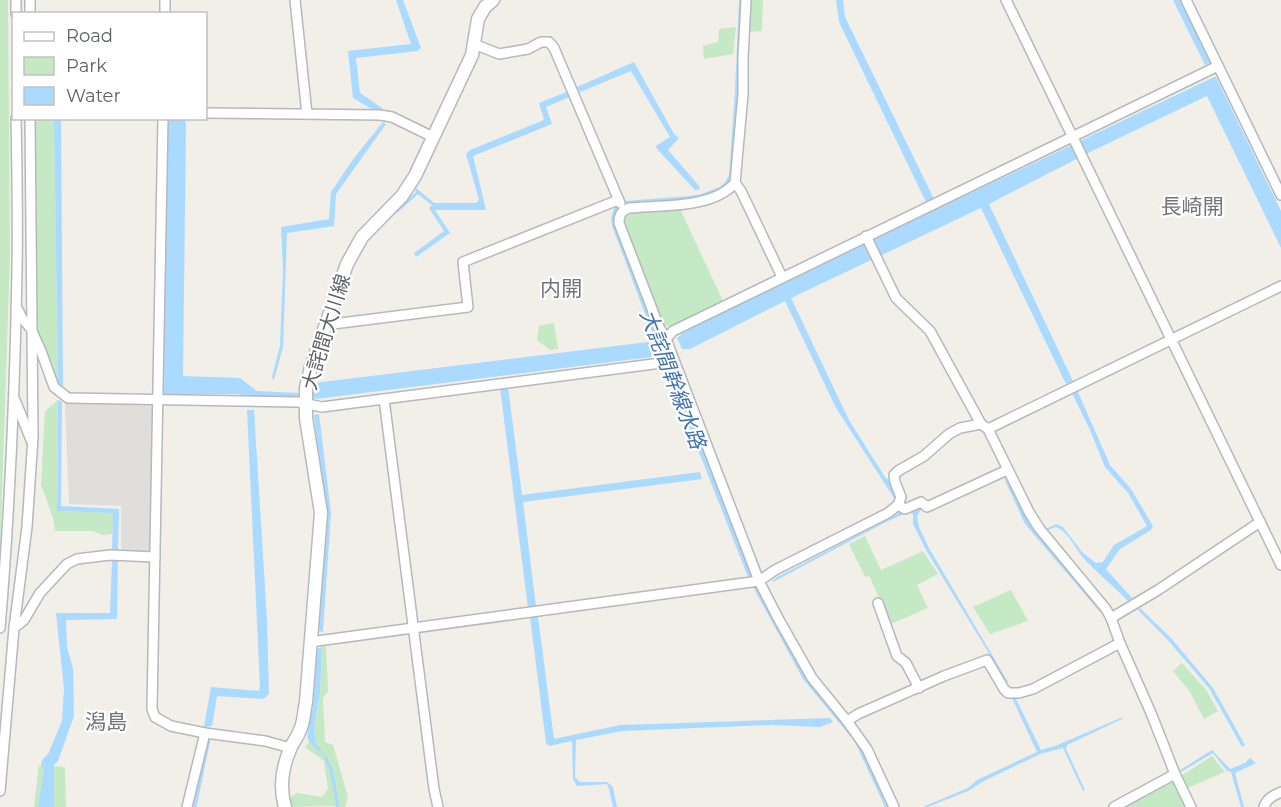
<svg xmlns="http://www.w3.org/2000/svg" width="1281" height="807" viewBox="0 0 1281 807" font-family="Montserrat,'Noto Sans JP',sans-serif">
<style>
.industrial{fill:#e0deda}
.green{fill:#c5e8c5}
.water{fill:#aadaff}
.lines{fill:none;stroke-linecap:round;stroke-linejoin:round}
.stream{stroke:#aadaff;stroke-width:3}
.street-casing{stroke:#b5b8bc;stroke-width:12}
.secondary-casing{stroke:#b6babf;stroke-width:15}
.street{stroke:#fff;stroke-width:9}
.secondary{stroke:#fff;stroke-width:12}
.labels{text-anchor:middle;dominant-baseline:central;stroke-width:4.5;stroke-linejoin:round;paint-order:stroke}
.street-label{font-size:20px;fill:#5f6368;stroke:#fff}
.neighbourhood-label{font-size:21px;fill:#70757a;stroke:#fff}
.water-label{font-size:21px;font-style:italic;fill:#4174aa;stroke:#fff}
</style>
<rect width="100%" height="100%" fill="#f1efe8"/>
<polygon class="industrial" points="65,402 154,404 152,554 121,552 121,506 69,504"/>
<g class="green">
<polygon points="0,0 8,0 10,256 0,554"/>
<polygon points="750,0 763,0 762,31 748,32"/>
<polygon points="736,27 733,54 704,59 703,46 718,42 719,29"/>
<polygon points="35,119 54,119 58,382 37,329"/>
<polygon points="680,209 723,301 670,327 662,324 623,223 624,215 630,212"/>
<polygon points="554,323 558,349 550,350 537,340 539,326"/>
<polygon points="58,400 57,511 114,513 112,534 102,535 93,531 55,531 53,518 41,485 45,411"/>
<polygon points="865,536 881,570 923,551 938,574 917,585 928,608 891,624 869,576 865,577 849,544"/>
<polygon points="1011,590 1028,621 990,634 973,607"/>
<polygon points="326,646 328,691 323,698 325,742 333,745 348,797 345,807 328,806 290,807 287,799 297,793 322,797 328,789 324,761 305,747 309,742 323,755 316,743 314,727 320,693 322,647"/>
<polygon points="1182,663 1206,690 1218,711 1204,719 1190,692 1173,671"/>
<polygon points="1212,756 1225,772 1187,788 1181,776"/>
<polygon points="39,765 65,767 66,807 34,807"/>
<polygon points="1175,781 1187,807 1125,807"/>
</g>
<g class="water">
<polygon points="396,0 403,0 421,48 418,51 356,58 360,93 382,108 381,111 370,108 353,98 348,51 411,44"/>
<path d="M739 0H742L739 91 733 175C731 180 730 184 726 187 706 205 652 201 625 204L619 209 614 218 616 226 752 575 748 577 658 348 612 226 611 218 614 208 625 201 689 196 701 194 720 187 725 182 729 175 731 148 735 91Z"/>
<polygon points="836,0 843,0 845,17 934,199 926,202 839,22"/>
<polygon points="1173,0 1181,0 1212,62 1205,65"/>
<polygon points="634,62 674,134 679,138 668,150 700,187 699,190 695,190 657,149 656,146 670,137 631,71 580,92 577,87"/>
<polygon points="1214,77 1216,77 1281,211 1281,248 1207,96 1090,152 989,204 1073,381 1066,384 981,208 791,298 849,420 885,477 890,481 896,496 894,498 836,408 785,301 690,349 682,349 677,338 684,332 935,210"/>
<polygon points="569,91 572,96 546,107 552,124 473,156 486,210 435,210 450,233 416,257 414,253 444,231 429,208 432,205 415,192 416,188 434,203 476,203 479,200 466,154 470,150 544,120 539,103"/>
<polygon points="54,119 61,119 63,387 58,382"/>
<polygon points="167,119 185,119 186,124 183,376 240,378 257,391 299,393 298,398 250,398 238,394 164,394"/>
<polygon points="383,122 386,124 336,194 334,226 287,233 283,347 274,380 272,377 280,346 283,270 281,227 329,219 331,192 354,158"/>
<polygon points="648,342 651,344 653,353 651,357 315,399 312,395 314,383"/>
<polygon points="508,387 522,495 700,472 702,479 523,502 536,607 528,608 500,388"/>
<path d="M1077 390 1110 465 1131 489 1153 526 1151 530 1120 549 1106 569 1132 598 1128 601C1114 587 1100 575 1087 562 1076 551 1070 533 1056 527L1048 530 1046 529 1056 524 1063 527 1082 552 1096 563 1103 562 1114 545 1147 526 1128 493 1105 467 1090 430 1072 393Z"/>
<polygon points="58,400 62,402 61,506 119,509 118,550 112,549 113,513 57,511"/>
<polygon points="247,410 254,410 267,620 269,694 263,699 217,696 212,726 204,727 211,687 259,691 260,686"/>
<polygon points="319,414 331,513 323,632 317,631 326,518 314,415"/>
<polygon points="1003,476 1008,482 1032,528 1103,613 1100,612 1030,530 1024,522"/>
<path d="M918 507H921V510L917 516 919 527 929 548 1008 682 1005 683 990 655 926 550 913 524V514L909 512 886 522 773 582 772 581 777 577 894 516C900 511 910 510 918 507Z"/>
<polygon points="112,561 118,561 117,619 66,620 67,647 73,668 74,716 58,761 54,765 54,807 38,807 44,769 41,765 42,760 48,754 62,721 64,689 56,613 110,613"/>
<polygon points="755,586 807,677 858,740 887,807 885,807 855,742 803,679 753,587"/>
<polygon points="1140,608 1171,638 1213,688 1245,745 1242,747 1209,688 1166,638 1138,610"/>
<polygon points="530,617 538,617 554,739 620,725 830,718 833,722 820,727 772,725 622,731 576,740 575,777 580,782 607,782 613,787 617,807 613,807 609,789 607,784 577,786 573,779 572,741 549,746 546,743"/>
<polygon points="322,647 320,693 314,727 316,743 326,758 309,742 307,736 313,706 317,649"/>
<polygon points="1015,697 1041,750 1055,746 1123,717 1122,719 1067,745 1066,749 1085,790 1083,791 1063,748 1040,754 982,782 968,791 928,807 923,807 968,788 977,780 1037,752 1012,698"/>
<polygon points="1212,750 1230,769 1245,763 1250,758 1256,763 1235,773 1244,807 1241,807 1231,772 1227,771 1213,753 1181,772 1180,770"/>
</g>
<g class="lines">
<g class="stream">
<polyline points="396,212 417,193"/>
<polyline points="326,758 331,769 338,807"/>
<polyline points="195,807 209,740"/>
</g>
<defs>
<g id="street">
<polyline points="16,0 16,14"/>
<polyline points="30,0 30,14"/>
<polyline points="295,0 307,114"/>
<path d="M746 0 743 58V94L735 183C712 209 661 205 629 208 621 211 619 215 619 223L659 327 666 339 759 581 778 618 812 678 847 721 867 749 894 807"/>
<polyline points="1006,0 1281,565"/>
<polyline points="1186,0 1281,195"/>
<polyline points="165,14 165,0"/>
<polyline points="474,44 499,54 528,49 541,42 549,42 554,48 620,203"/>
<polyline points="206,113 380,115 392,117 433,137"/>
<polyline points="163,118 152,709 155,717 171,726 205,733 265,741 291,748"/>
<polyline points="735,183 741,191 782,277"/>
<polyline points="866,236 896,298 930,331 981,424 988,429 1029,512 1039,528 1106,609 1111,618 1120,643 1151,713 1175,774 1191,807"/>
<polyline points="16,306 22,318 31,329 41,351 54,387 68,398 298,402 322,407 661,363 673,359"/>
<polyline points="325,325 468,307 463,262 618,200"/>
<polyline points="666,339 673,331 1218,66"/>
<polyline points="384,399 434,789 438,807"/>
<polyline points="15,400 31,440"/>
<polyline points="988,429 1281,286"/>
<polyline points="898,505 905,509 921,502 927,507 1007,470"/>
<polyline points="878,603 897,656 906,663 919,688"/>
<polyline points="1111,618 1158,590 1260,522"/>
<path d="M0 628C10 509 15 389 17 269 18 219 17 169 16 118"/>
<polyline points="14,628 24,620 40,593 67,564 77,559 110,555 155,557"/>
<polyline points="310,642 759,581 775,570 888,513 898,505 901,497 895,482 894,475 898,471 924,456 949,434 960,428 981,424"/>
<polyline points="847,721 858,714 944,676 987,660 1004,689 1008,693 1019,693 1033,689 1120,643"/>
<polyline points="0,791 14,628 27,527 33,437 30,118"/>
<polyline points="187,807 205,733"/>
<polyline points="1114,807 1175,774"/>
<path d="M1264 807C1267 798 1273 796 1281 792"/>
</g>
<path id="secondary" d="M285 807C279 786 282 767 291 747 294 741 298 736 300 730 304 722 304 711 306 702L321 513 306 418V388L311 367 347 264 362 237 402 196 415 176 472 55 478 19 485 7 493 0"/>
</defs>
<use href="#street" class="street-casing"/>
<use href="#secondary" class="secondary-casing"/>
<use href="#street" class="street"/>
<use href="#secondary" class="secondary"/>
</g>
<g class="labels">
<g class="street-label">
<text transform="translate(326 332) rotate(-73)">大詫間大川線</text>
</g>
<g class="neighbourhood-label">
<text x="1192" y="206">長崎開</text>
<text x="561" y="288">内開</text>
<text x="106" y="721">潟島</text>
</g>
<g class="water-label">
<text transform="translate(673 379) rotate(69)">大詫間幹線水路</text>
</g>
</g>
<rect x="12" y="12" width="195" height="108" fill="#ffffff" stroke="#bfc1c3" stroke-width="1.5"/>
<rect x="24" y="32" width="30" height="9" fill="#ffffff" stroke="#bfc1c3" stroke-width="1.5"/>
<text x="66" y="42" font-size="18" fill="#5f6368">Road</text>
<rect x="24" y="57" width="30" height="18" fill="#c5e8c5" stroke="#bfc1c3" stroke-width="1.5"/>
<text x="66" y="72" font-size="18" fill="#5f6368">Park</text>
<rect x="24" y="87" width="30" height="18" fill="#aadaff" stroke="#bfc1c3" stroke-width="1.5"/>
<text x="66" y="102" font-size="18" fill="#5f6368">Water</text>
</svg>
